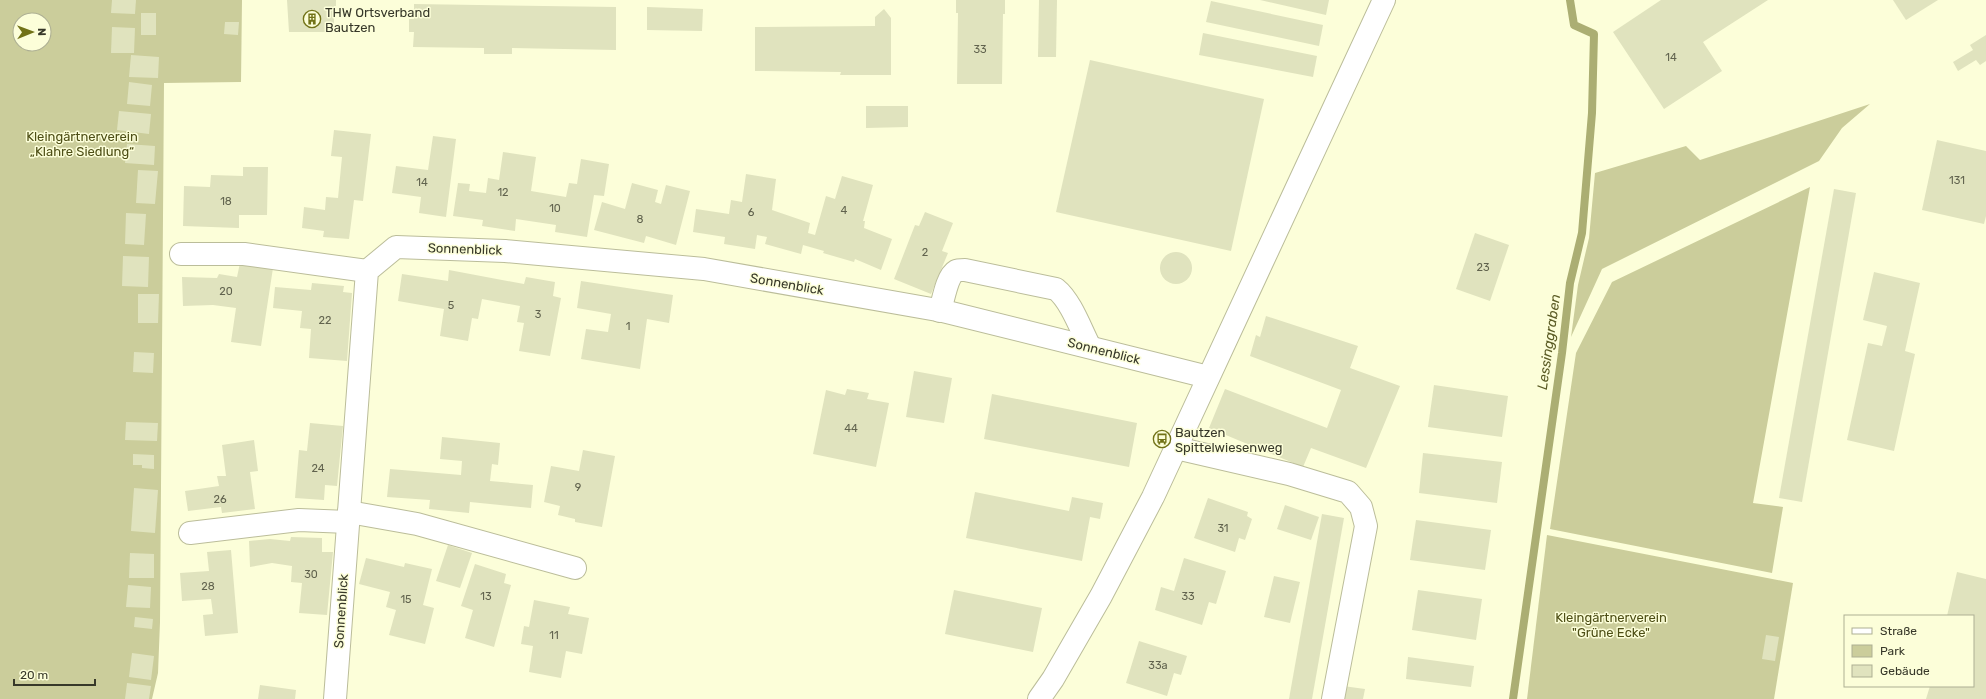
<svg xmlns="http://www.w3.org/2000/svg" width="1986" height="699" viewBox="0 0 1986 699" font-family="Rubik,sans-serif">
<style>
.green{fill:#cbcd9b;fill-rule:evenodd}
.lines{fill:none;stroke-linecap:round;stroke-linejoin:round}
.stream{stroke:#abae73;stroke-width:8}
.building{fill:#e0e3be}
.minor-casing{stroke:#bbbd9a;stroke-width:24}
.minor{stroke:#fff;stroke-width:22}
.labels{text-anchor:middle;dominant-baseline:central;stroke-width:3;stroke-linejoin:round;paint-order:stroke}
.number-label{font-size:11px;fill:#61634e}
.poi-label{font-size:13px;fill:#373829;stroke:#fcfed9;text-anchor:start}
.park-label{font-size:13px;fill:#4d4e15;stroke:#fcfed9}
.street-label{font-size:13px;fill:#373829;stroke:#fcfed9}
.water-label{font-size:14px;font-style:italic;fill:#5a5b24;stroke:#fcfed9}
</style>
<rect width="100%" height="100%" fill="#fcfed9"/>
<g class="green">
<path d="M0 0H242L241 82 164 83 160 622 158 673 152 699H0ZM20 20H44V44H20Z"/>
<polygon points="1870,104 1842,128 1819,161 1602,269 1571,337 1578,285 1589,238 1595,173 1686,146 1700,160"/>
<polygon points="1810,187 1753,503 1783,507 1772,573 1550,529 1576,353 1612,282"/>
<polygon points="1547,535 1793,583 1774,699 1527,699"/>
</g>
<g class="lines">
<polyline class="stream" points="1513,699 1562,353 1570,283 1582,233 1592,113 1594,34 1574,25 1570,0"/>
</g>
<g class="building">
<polygon points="112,0 136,0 135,14 111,13"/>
<polygon points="287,0 336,0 336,6 334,6 334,32 289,32"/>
<polygon points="956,0 1005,0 1005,14 1003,14 1002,84 957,84 958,13 956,13"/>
<polygon points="1039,0 1057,0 1056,57 1038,57"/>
<polygon points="1260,0 1329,0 1326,15"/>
<polygon points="1661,0 1768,0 1703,42 1722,71 1664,109 1613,32"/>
<polygon points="1893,0 1938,0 1906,20"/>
<polygon points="1211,1 1323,25 1319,46 1206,22"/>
<polygon points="414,4 616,7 616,50 512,48 512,54 484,54 484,48 413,47 414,32 409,32 409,19 414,19"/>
<polygon points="647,7 703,9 702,31 647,30"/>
<polygon points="884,9 891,18 891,75 840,75 841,72 755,71 755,27 875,26 875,17"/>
<rect x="141" y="13" width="15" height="22"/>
<polygon points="225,22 239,22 238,35 224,34"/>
<polygon points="112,27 135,28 134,53 111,53"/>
<polygon points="1203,33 1317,56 1313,77 1199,55"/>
<polygon points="1986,35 1986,61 1980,65 1976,60 1958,71 1953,62 1973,50 1970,45"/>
<polygon points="131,55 159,57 158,78 129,77"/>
<polygon points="1090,60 1264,99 1231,251 1056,212"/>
<polygon points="129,82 152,85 150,106 127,104"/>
<polygon points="866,106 908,106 908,127 866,128"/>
<polygon points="119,111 151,114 149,134 117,130"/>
<polygon points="334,130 371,134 363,201 354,200 349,239 323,237 324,231 302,228 304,207 325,210 326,197 338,198 342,157 331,156"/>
<polygon points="433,136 456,139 446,217 419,213 421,197 392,193 396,166 428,170"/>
<polygon points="1937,140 1986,151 1986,216 1984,224 1922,210"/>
<polygon points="127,144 155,146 154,165 125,163"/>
<polygon points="503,152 536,157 531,191 566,197 569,183 577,184 581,159 609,164 604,196 594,195 587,237 555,232 556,225 516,219 515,231 482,226 483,220 453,216 458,183 470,184 469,191 486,193 488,178 499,180"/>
<polygon points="243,167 268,167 267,215 239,215 239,228 183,226 184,186 210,187 211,175 243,176"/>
<polygon points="138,170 158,171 155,204 136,203"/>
<polygon points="746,174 776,179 772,210 810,223 808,233 815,235 826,196 835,199 842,176 873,185 863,221 865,221 864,228 892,239 881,270 855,259 854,262 823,253 824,251 803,245 801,254 765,244 767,237 757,235 755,249 724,244 725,237 693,232 696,209 729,214 731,200 742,202"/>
<polygon points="632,183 658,190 655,202 661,204 666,185 690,191 676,245 646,236 644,243 594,230 602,202 625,209"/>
<polygon points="1834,189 1856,193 1802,502 1779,498"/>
<polygon points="925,212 953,223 942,251 948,253 931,294 894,279 915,225 919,226"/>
<polygon points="126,213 146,214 144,245 125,244"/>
<polygon points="1475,233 1509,245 1490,301 1456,289"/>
<circle cx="1176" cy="268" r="16"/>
<polygon points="123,256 149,257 148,287 122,286"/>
<polygon points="240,263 273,268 261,346 231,342 236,308 213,305 183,306 182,277 217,278 219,274 237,277"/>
<polygon points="449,270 524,284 526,277 555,282 553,296 561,298 550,356 519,351 524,323 517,322 520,306 482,299 478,319 472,318 468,341 440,336 444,309 398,301 402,274 448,281"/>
<polygon points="1874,272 1920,283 1905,351 1915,354 1894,451 1847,440 1868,343 1882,346 1887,326 1863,320"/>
<polygon points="581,281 673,295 669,323 647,319 640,369 581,359 586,329 608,332 611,314 577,308"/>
<polygon points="312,283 344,286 343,292 352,293 347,361 309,358 311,329 300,328 302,311 273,308 275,287 311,290"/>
<polygon points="138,294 159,294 158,323 138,323"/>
<polygon points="1266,316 1358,346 1350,368 1400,386 1366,468 1311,448 1303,467 1209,428 1225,389 1327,428 1341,390 1250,356 1256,335 1260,337"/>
<polygon points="134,352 154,353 153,373 133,372"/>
<polygon points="914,371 952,378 944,423 906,417"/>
<polygon points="1434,385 1508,396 1502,437 1428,427"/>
<polygon points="847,389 869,393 867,399 889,403 876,467 813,454 826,390 845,395"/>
<polygon points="992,394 1137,423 1129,467 984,439"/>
<polygon points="126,422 158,423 157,441 125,440"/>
<polygon points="310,423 343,426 337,486 325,485 324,500 295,498 299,450 307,451"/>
<polygon points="442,437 500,443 498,465 492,464 490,481 533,485 531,508 470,502 469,513 429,509 430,500 387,497 390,469 461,475 462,461 440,459"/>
<polygon points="254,440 258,471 250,472 255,509 222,513 221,507 188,511 185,491 219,486 217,476 226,476 222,445"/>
<polygon points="583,450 615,456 602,527 575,522 575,519 558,515 560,506 544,502 551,466 579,471"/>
<polygon points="1423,453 1502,462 1497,503 1419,493"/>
<polygon points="133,454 154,455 154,469 142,468 142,465 133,465"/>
<polygon points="134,488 158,490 155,533 131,531"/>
<polygon points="975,492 1069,511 1072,497 1103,503 1100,519 1090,517 1082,561 966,538"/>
<polygon points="1208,498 1248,512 1247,516 1252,519 1245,540 1239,538 1235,552 1194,538"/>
<polygon points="1285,505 1319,517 1311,540 1277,529"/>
<polygon points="1322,514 1344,518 1312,699 1289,699"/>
<polygon points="1416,520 1491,530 1485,570 1410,560"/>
<polygon points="291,537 322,538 322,552 333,552 327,615 299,613 302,583 291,582 292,566 272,563 250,567 249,541 270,539 290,541"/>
<polygon points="448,545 472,553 460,588 436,581"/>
<polygon points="231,550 238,633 205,636 203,615 213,614 211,599 182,601 180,573 209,571 207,552"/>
<polygon points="130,553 154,554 154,578 129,578"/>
<polygon points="366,558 404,567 405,563 432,569 423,605 434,608 425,644 389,635 396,610 386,607 390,592 359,584"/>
<polygon points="1184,558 1226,571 1216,604 1209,602 1202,625 1155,610 1161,587 1174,591"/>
<polygon points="475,564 506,574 504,583 511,585 494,647 465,638 473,610 461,606"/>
<polygon points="1957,572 1986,579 1986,699 1926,699 1930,686 1973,686 1973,616 1947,616"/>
<polygon points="1274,576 1300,582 1290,623 1264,617"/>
<polygon points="128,585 151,587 150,608 126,607"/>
<polygon points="954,590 1042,608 1033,652 945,634"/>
<polygon points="1418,590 1482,599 1476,640 1412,630"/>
<polygon points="534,600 570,607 568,614 589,618 582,654 566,651 561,678 529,672 533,646 521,644 524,626 529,627"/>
<polygon points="135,617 153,619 152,629 134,627"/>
<polygon points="1766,635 1779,637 1775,661 1762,659"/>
<polygon points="1139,641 1187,656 1181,675 1174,673 1167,696 1126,683"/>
<polygon points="132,653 154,656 151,680 129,677"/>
<polygon points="1408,657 1474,666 1471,687 1406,679"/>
<polygon points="127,683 151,686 149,699 125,699"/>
<polygon points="260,685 296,690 295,699 258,699"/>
<polygon points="1343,686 1365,689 1363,699 1341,699"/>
</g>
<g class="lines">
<defs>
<g id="minor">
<polyline points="181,254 244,254 367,271"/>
<path d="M940 311C943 301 947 276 956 271 958 270 962 270 965 270L1056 289C1071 301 1081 330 1090 347"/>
<polyline points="1176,448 1289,474 1348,492 1361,507 1366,526 1333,699"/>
<polyline points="349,512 417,524 575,568"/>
<polyline points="190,533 299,520 348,522"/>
<polyline points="335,699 367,271 396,247 505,251 704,269 943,311 1208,377"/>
<polyline points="1039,699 1053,679 1101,596 1153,497 1384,0"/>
</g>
</defs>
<use href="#minor" class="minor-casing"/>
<use href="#minor" class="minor"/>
</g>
<defs>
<symbol id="building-ring" viewBox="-11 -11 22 22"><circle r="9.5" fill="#fcfed9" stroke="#717217" stroke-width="1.5"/><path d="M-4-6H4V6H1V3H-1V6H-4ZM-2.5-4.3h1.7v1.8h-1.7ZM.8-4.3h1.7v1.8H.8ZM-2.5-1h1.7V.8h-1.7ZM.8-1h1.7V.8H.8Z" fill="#717217"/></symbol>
<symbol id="bus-ring" viewBox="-11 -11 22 22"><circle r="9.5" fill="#fcfed9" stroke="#717217" stroke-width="1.5"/><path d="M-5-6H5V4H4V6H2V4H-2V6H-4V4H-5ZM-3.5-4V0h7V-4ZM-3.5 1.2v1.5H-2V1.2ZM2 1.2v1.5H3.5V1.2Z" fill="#717217"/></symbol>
</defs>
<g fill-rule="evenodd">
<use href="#building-ring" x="302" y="9" width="20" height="20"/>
<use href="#bus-ring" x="1152" y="429" width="20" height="20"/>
</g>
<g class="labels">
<g class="number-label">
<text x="980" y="49">33</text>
<text x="1671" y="57">14</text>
<text x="1957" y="180">131</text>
<text x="422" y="182">14</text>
<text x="503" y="192">12</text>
<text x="226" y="201">18</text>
<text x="555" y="208">10</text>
<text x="844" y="210">4</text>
<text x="751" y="212">6</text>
<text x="640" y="219">8</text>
<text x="925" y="252">2</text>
<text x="1483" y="267">23</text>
<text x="226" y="291">20</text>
<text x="451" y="305">5</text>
<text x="538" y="314">3</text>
<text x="325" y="320">22</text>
<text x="628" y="326">1</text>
<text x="851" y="428">44</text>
<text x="318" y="468">24</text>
<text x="578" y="487">9</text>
<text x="220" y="499">26</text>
<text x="1223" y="528">31</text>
<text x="311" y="574">30</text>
<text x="208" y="586">28</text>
<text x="486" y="596">13</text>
<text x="1188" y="596">33</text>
<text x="406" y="599">15</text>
<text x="554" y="635">11</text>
<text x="1158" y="665">33a</text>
</g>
<g class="poi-label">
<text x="325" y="12">THW Ortsverband<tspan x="325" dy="15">Bautzen</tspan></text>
<text x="1175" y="432">Bautzen<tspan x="1175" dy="15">Spittelwiesenweg</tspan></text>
</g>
<g class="park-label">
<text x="82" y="136">Kleingärtnerverein<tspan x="82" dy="15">„Klahre Siedlung“</tspan></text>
<text x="1611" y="617">Kleingärtnerverein<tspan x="1611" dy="15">"Grüne Ecke"</tspan></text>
</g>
<g class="street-label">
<text transform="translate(465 249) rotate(2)">Sonnenblick</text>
<text transform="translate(787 284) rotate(10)">Sonnenblick</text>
<text transform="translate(1104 351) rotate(14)">Sonnenblick</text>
<text transform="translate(341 611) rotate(-86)">Sonnenblick</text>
</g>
<g class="water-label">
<text transform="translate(1549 342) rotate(-82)">Lessinggraben</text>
</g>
</g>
<rect x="1844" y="615" width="130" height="72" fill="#fcfed9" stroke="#adaf93"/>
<rect x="1852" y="628" width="20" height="6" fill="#ffffff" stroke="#adaf93"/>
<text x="1880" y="635" font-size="12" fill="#373829">Straße</text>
<rect x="1852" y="645" width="20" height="12" fill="#cbcd9b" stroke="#adaf93"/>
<text x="1880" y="655" font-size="12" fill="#373829">Park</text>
<rect x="1852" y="665" width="20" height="12" fill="#e0e3be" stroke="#adaf93"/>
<text x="1880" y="675" font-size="12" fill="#373829">Gebäude</text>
<g transform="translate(32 32) rotate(89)"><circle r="19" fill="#fcfed9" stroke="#adaf93"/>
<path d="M0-3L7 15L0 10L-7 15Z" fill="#717217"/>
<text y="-6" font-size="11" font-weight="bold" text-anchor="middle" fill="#373829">N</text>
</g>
<path d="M14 679v6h81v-6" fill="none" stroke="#373829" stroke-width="2"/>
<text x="20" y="679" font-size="12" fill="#373829" stroke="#fcfed9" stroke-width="3" paint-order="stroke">20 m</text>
</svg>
